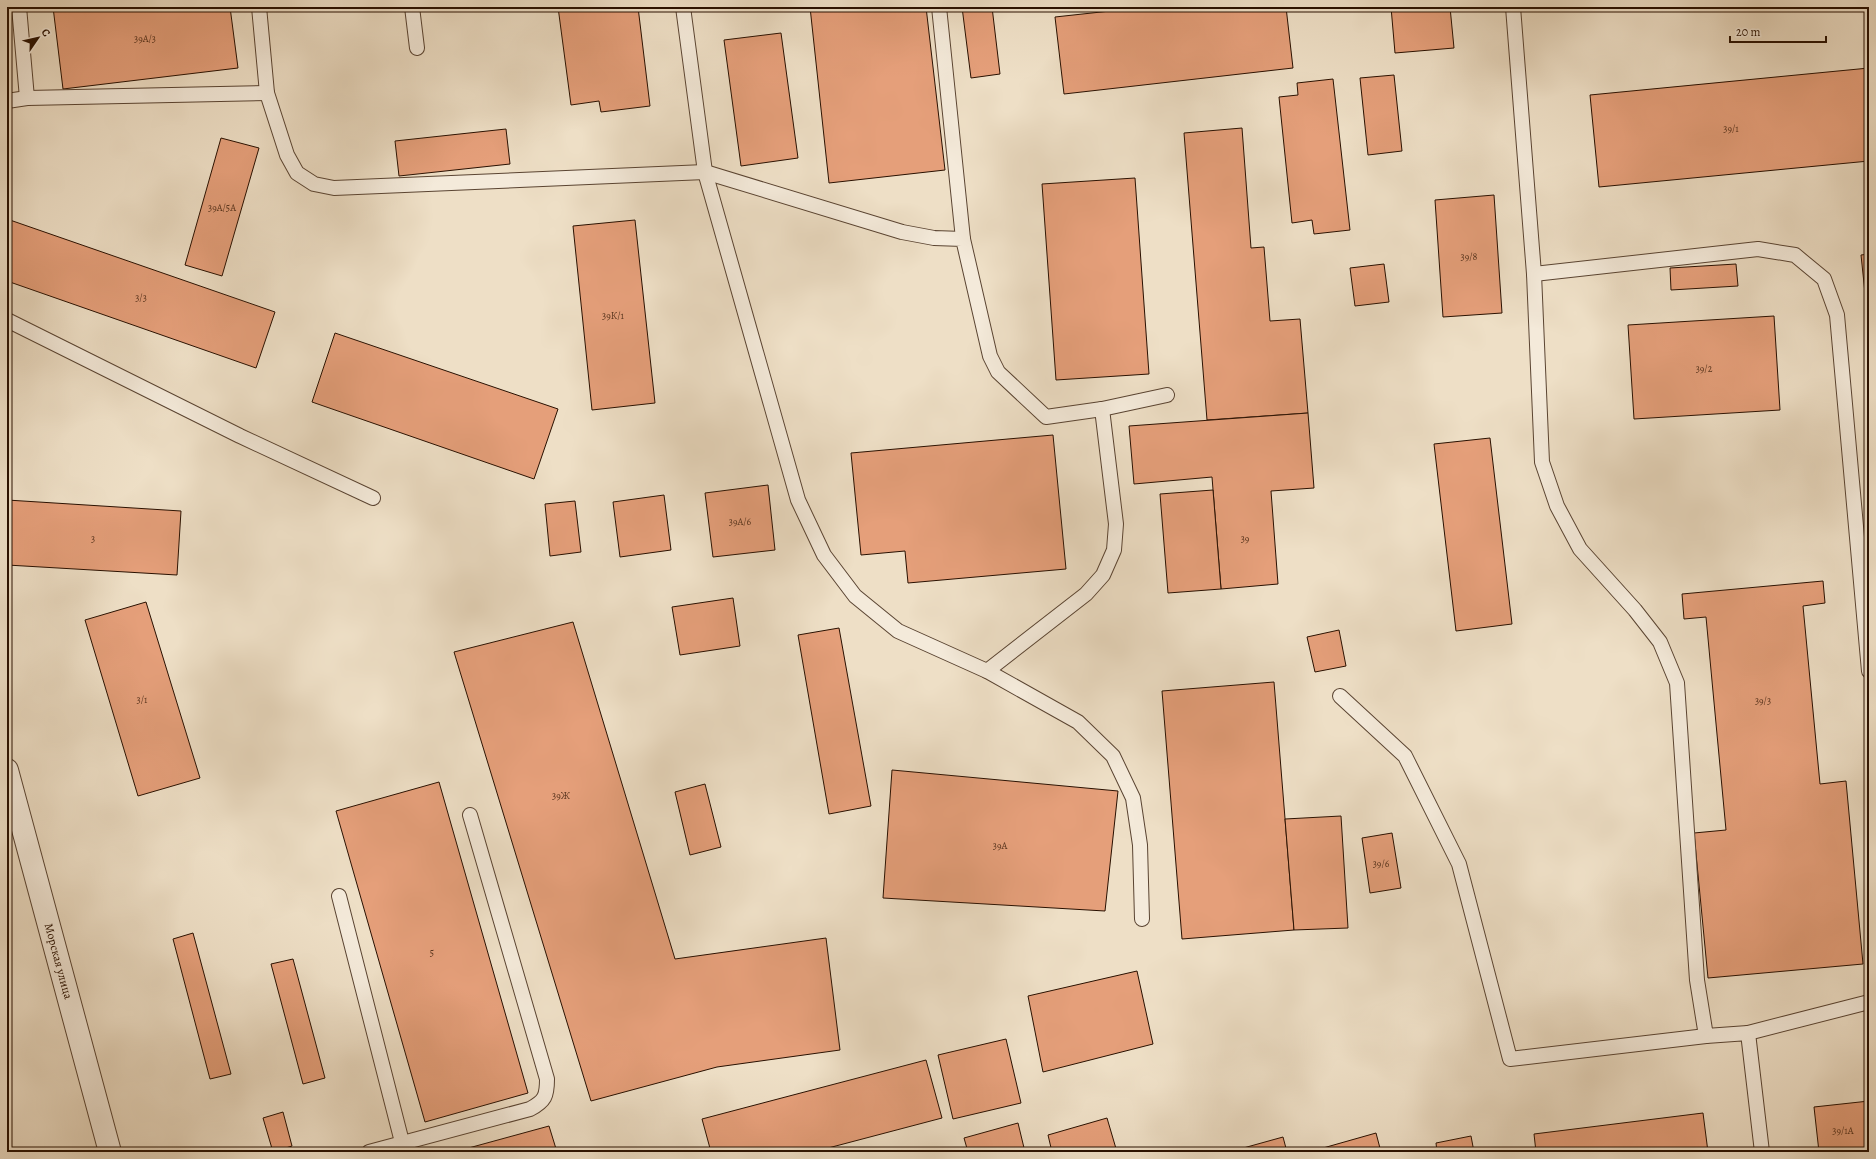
<svg xmlns="http://www.w3.org/2000/svg" width="1876" height="1159" viewBox="0 0 1876 1159" font-family="Alegreya,serif">
<style>
.building{fill:#e59f7a;stroke:#291000}
.lines{fill:none;stroke-linecap:round;stroke-linejoin:round}
.lane-casing{stroke:#5a4432;stroke-width:16}
.street-casing{stroke:#5a4432;stroke-width:24}
.lane{stroke:#f4eada;stroke-width:14}
.street{stroke:#f4eada;stroke-width:22}
.labels{text-anchor:middle;dominant-baseline:central;stroke-width:3;stroke-linejoin:round;paint-order:stroke}
.number-label{font-size:10px;fill:#58341e}
.street-label{font-size:12px;fill:#291000;stroke:#f4eada}
</style>
<rect width="100%" height="100%" fill="#eedfc6"/>
<filter id="stains"><feTurbulence type="fractalNoise" baseFrequency=".005" numOctaves="4"/><feColorMatrix values="0 0 0 0 .2 0 0 0 0 .09 0 0 0 0 .02 0 0 0 .5 -.17"/></filter>
<radialGradient id="worn" r=".72"><stop offset=".6" stop-color="#630" stop-opacity="0"/><stop offset="1" stop-color="#630" stop-opacity=".3"/></radialGradient>
<g class="building">
<polygon points="53,7 230,7 238,68 63,89"/>
<polygon points="558,7 638,7 650,106 601,112 599,101 571,105"/>
<polygon points="810,7 926,7 945,170 829,183"/>
<polygon points="962,7 992,7 1000,74 971,78"/>
<polygon points="1147,7 1286,7 1293,68 1064,94 1055,17"/>
<polygon points="1391,7 1450,7 1454,48 1395,53"/>
<polygon points="781,33 798,158 741,166 724,40"/>
<polygon points="1869,68 1869,161 1599,187 1590,95"/>
<polygon points="1394,75 1402,151 1368,155 1360,78"/>
<polygon points="1333,79 1350,230 1314,234 1312,220 1292,223 1279,97 1298,95 1297,83"/>
<polygon points="1242,128 1251,248 1264,247 1270,321 1300,319 1308,413 1207,420 1184,133"/>
<polygon points="506,129 510,164 399,176 395,141"/>
<polygon points="221,138 259,148 222,276 185,265"/>
<polygon points="1135,178 1149,374 1056,380 1042,184"/>
<polygon points="1494,195 1502,313 1443,317 1435,200"/>
<polygon points="7,219 275,312 256,368 7,281"/>
<polygon points="635,220 655,403 592,410 573,226"/>
<polygon points="1869,254 1869,331 1861,255"/>
<polygon points="1384,264 1389,302 1355,306 1350,268"/>
<polygon points="1736,264 1738,286 1671,290 1670,268"/>
<polygon points="1774,316 1780,410 1634,419 1628,325"/>
<polygon points="335,333 558,409 534,479 312,402"/>
<polygon points="1308,413 1314,488 1271,491 1278,584 1221,589 1212,477 1134,484 1129,426"/>
<polygon points="1053,435 1066,569 908,583 905,551 861,555 851,453"/>
<polygon points="1490,438 1512,624 1456,631 1434,444"/>
<polygon points="768,485 775,550 713,557 705,493"/>
<polygon points="1213,490 1221,589 1168,593 1160,494"/>
<polygon points="664,495 671,550 620,557 613,502"/>
<polygon points="7,500 181,511 177,575 7,565"/>
<polygon points="575,501 581,552 550,556 545,504"/>
<polygon points="1823,581 1825,603 1803,606 1820,784 1846,781 1863,964 1708,978 1694,833 1726,830 1706,617 1684,619 1682,594"/>
<polygon points="733,598 740,646 680,655 672,607"/>
<polygon points="146,602 200,778 138,796 85,620"/>
<polygon points="573,622 675,959 826,938 840,1050 717,1067 591,1101 454,652"/>
<polygon points="839,628 871,806 829,814 798,635"/>
<polygon points="1339,630 1346,666 1315,672 1307,637"/>
<polygon points="1274,682 1294,930 1182,939 1162,691"/>
<polygon points="892,770 1118,791 1105,911 883,898"/>
<polygon points="439,782 528,1093 425,1122 336,811"/>
<polygon points="705,784 721,847 690,855 675,792"/>
<polygon points="1341,816 1348,928 1294,930 1285,819"/>
<polygon points="1392,833 1401,888 1370,893 1362,838"/>
<polygon points="193,933 231,1074 210,1079 173,939"/>
<polygon points="293,959 325,1078 303,1084 271,964"/>
<polygon points="1137,971 1153,1044 1043,1072 1028,996"/>
<polygon points="1006,1039 1021,1103 953,1119 938,1055"/>
<polygon points="926,1060 942,1118 813,1152 711,1152 702,1119"/>
<polygon points="1869,1101 1869,1152 1819,1152 1814,1107"/>
<polygon points="283,1112 292,1146 273,1152 263,1118"/>
<polygon points="1703,1113 1708,1152 1536,1152 1534,1134"/>
<polygon points="1107,1118 1117,1152 1052,1152 1048,1135"/>
<polygon points="1018,1123 1025,1152 968,1152 964,1138"/>
<polygon points="549,1126 557,1152 454,1152"/>
<polygon points="1376,1133 1381,1152 1309,1152"/>
<polygon points="1471,1136 1474,1152 1437,1152 1436,1143"/>
<polygon points="1283,1137 1287,1152 1229,1152"/>
</g>
<g class="lines">
<defs>
<g id="lane">
<polyline points="19,7 27,98"/>
<polyline points="259,7 267,93 287,155 297,173 314,184 334,188 705,172 902,232 934,238 963,239 990,356 998,372 1046,417 1102,409 1167,395"/>
<polyline points="412,7 417,48"/>
<polyline points="683,7 705,172 798,500 824,555 855,596 898,631 987,671 1078,722 1113,756 1133,798 1140,845 1142,919"/>
<polyline points="939,7 963,239"/>
<polyline points="1513,7 1534,274 1542,462 1557,506 1580,549 1635,610 1660,642 1677,683 1697,980 1706,1036 1748,1033 1762,1152"/>
<polyline points="7,101 27,98 267,93"/>
<polyline points="1534,274 1758,249 1795,255 1824,279 1837,315 1869,671"/>
<polyline points="7,320 240,436 373,498"/>
<polyline points="987,671 1086,594 1103,575 1114,550 1116,524 1102,409"/>
<polyline points="1340,696 1405,756 1459,864 1510,1059 1706,1036"/>
<polyline points="339,896 402,1142"/>
<polyline points="1748,1033 1869,1002"/>
<path d="M369 1152 530 1109C545 1101 547 1096 547 1079L470 815"/>
</g>
<g id="street">
<path id="s1" d="M7 770 110 1152"/>
</g>
</defs>
<use href="#lane" class="lane-casing"/>
<use href="#street" class="street-casing"/>
<use href="#lane" class="lane"/>
<use href="#street" class="street"/>
</g>
<g class="labels">
<g class="number-label">
<text x="145" y="38">39А/3</text>
<text x="1731" y="128">39/1</text>
<text x="222" y="207">39А/5А</text>
<text x="1469" y="256">39/8</text>
<text x="141" y="297">3/3</text>
<text x="613" y="315">39К/1</text>
<text x="1704" y="368">39/2</text>
<text x="740" y="521">39А/6</text>
<text x="93" y="538">3</text>
<text x="1245" y="538">39</text>
<text x="142" y="699">3/1</text>
<text x="1763" y="700">39/3</text>
<text x="561" y="795">39Ж</text>
<text x="1000" y="845">39А</text>
<text x="1381" y="863">39/6</text>
<text x="432" y="952">5</text>
<text x="1843" y="1130">39/1А</text>
</g>
<g class="street-label">
<text stroke="none"><textPath href="#s1" startOffset="198">Морская улица</textPath></text>
</g>
</g>
<rect width="1876" height="1159" fill="none" stroke="#eedfc6" stroke-width="24"/>
<rect x="8" y="8" width="1860" height="1143" fill="none" stroke="#291000" stroke-width="2"/>
<rect x="12" y="12" width="1852" height="1135" fill="none" stroke="#291000"/>
<g transform="translate(38 38) rotate(56)" stroke="#f4eada" stroke-width="3" paint-order="stroke">
<path d="M0-3L7 15L0 10L-7 15Z" fill="#291000"/>
<text y="-6" font-size="11" font-weight="bold" text-anchor="middle" fill="#291000">С</text>
</g>
<path d="M1730 36v6h96v-6" fill="none" stroke="#291000" stroke-width="2"/>
<text x="1736" y="36" font-size="12" fill="#291000" stroke="#f4eada" stroke-width="3" paint-order="stroke">20 m</text>
<rect width="100%" height="100%" filter="url(#stains)"/>
<rect width="100%" height="100%" fill="url(#worn)"/>
</svg>
